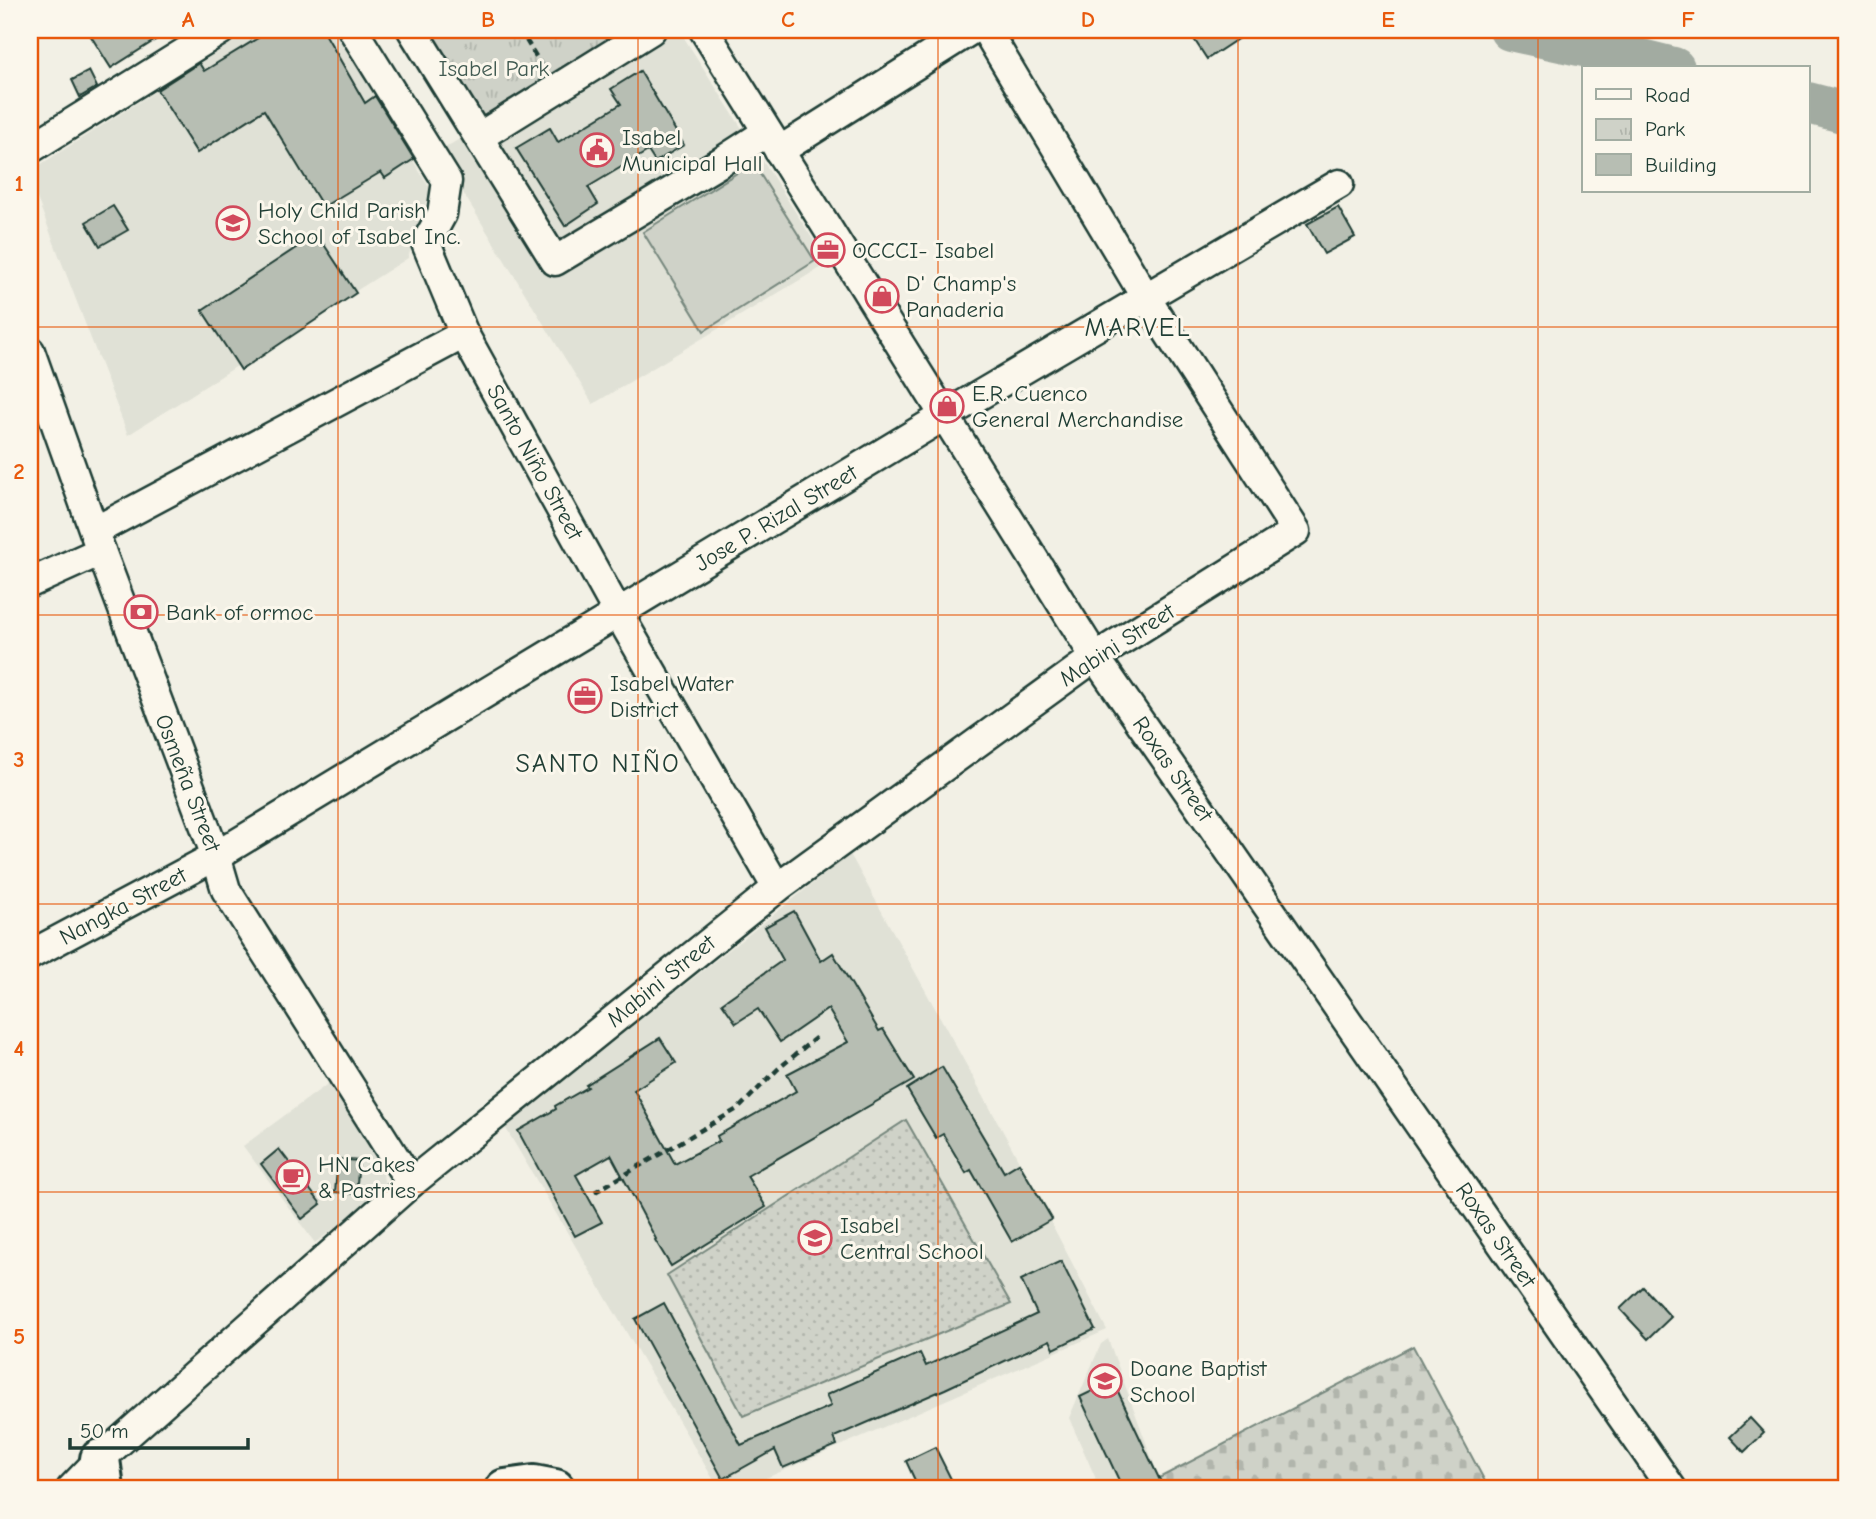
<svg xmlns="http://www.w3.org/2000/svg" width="1876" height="1519" viewBox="0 0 1876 1519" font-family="'Comic Neue',sans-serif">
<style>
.built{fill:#e0e1d6}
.grass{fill:url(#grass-dots);stroke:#77887e;stroke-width:2}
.cemetery{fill:url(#cemetery-stones);stroke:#77887e;stroke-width:2}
.park{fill:url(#park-tufts);stroke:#77887e;stroke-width:2}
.pitch{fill:#cfd2c8;stroke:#77887e;stroke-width:2}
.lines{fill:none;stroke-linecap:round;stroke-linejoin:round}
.river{stroke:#a2aba1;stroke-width:42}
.building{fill:#b7beb3;stroke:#1f3d34;stroke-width:2}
.minor-casing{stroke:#1f3d34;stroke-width:33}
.highway-casing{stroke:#1f3d34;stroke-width:44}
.path{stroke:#1f3d34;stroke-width:4.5;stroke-dasharray:7 5;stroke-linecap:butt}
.minor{stroke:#fbf7ec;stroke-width:28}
.highway{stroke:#fbf7ec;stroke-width:38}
.grid{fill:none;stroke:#e8590c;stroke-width:2;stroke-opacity:0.55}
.labels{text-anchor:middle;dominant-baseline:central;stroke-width:6;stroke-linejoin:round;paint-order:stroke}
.park-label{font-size:23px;fill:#425b52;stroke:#fbf7ec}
.poi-label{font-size:23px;fill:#1f3d34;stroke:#fbf7ec;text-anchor:start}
.street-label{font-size:23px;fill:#1f3d34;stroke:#fbf7ec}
.quarter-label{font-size:26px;letter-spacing:2px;fill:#1f3d34;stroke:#fbf7ec}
.neatline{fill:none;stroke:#e8590c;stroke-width:2.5}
.grid-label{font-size:23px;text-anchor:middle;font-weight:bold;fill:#e8590c}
</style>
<defs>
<pattern id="grass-dots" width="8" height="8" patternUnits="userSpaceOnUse" patternTransform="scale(1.75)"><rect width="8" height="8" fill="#cfd2c8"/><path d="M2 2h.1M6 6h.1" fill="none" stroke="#b1b5ac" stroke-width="1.8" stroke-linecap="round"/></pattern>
<pattern id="cemetery-stones" width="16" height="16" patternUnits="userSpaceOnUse" patternTransform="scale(1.75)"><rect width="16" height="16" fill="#cfd2c8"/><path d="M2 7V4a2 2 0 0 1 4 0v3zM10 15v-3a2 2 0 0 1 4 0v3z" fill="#b1b5ac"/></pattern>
<pattern id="park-tufts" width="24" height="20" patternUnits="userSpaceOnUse" patternTransform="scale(1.75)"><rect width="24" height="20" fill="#cfd2c8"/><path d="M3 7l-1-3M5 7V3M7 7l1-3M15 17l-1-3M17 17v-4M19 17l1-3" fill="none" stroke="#b1b5ac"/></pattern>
</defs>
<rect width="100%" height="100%" fill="#f2f0e5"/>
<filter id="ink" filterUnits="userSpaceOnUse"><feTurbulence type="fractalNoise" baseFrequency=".0143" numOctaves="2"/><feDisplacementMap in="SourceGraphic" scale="14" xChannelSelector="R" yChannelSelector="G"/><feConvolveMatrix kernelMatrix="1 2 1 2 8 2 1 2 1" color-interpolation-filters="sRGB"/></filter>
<g filter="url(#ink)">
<g class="built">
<polygon points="252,30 335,30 430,189 408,258 128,435 30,180 30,171"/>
<polygon points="639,30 679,30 828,263 593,404 438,152"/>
<polygon points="850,854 1011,1146 1107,1330 741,1489 719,1489 505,1127"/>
<polygon points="329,1083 382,1166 385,1189 315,1243 243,1146"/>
<polygon points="1108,1339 1159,1478 1164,1489 1075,1489 1096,1479 1069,1418 1101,1344"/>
</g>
<polygon class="grass" points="906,1120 1011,1304 743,1416 667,1275"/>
<polygon class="cemetery" points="1413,1346 1489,1489 1164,1489 1159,1478"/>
<polygon class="park" points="424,30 620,30 623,34 479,122"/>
<polygon class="pitch" points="753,163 815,261 704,331 643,232"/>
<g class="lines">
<g class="river">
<polyline points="1510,30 1602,50 1674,68"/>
<polyline points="1808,103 1846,113"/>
</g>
</g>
<g class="building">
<polygon points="87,30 171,30 111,68"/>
<polygon points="271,30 323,30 365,103 375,96 414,159 385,178 381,172 323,207 264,110 197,153 157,90 199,63 204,71"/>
<polygon points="1188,30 1251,30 1207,59"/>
<polygon points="89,71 97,87 80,97 72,80"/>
<polygon points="640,71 684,145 655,162 648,151 588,187 598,204 565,226 516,148 550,128 558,142 621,104 611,89"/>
<polygon points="113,206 128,230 100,246 86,222"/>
<polygon points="1338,207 1355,237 1324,254 1307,224"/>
<polygon points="317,234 356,293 241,370 202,310"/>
<polygon points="794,911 821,961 833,953 879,1031 883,1029 914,1080 747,1176 766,1207 671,1266 655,1240 656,1239 611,1155 576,1175 602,1222 575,1236 518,1131 556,1109 555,1106 588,1087 586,1085 660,1038 676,1063 634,1090 675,1164 719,1141 717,1136 796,1091 787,1074 848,1042 828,1009 780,1042 758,1009 736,1023 722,1003 783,960 765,927"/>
<polygon points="942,1067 1004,1172 1019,1163 1052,1219 1012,1242 971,1170 966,1173 943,1134 936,1138 907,1089"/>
<polygon points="279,1149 321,1204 302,1219 261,1164"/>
<polygon points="338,1159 359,1161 356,1194 335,1192"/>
<polygon points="1061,1261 1095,1329 1054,1349 1050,1340 945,1389 834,1437 837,1445 783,1468 775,1450 723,1479 635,1319 664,1303 741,1445 831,1406 826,1395 920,1353 926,1366 1037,1314 1021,1280"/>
<polygon points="1643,1287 1671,1317 1648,1339 1620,1309"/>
<polygon points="1113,1381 1164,1489 1123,1489 1080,1397"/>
<polygon points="1750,1418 1764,1433 1744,1452 1730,1437"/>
<polygon points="935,1447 956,1489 919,1489 906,1461"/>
</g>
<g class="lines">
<defs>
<g id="minor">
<polyline points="353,30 447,181 442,214 426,243 464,334 618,613 777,888"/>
<polyline points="412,30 555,261 719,163 767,132"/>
<polyline points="704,30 1095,657 1672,1489"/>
<polyline points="479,137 651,30"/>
<polyline points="30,149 221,30"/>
<polyline points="779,151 971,30"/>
<polyline points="30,351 101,551 216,856 226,890 411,1183"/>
<polyline points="95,531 464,334"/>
<polyline points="30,583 101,551"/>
<polyline points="30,955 216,856 944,416 1339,184"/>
<polyline points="71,1489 100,1459 411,1183 777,888 1095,657 1296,531 1146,298 986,30"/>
</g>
<g id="highway">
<polyline points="100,1459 104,1489"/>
<polyline points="505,1489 534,1485 555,1489"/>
</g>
</defs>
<use href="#minor" class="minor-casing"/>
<use href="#highway" class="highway-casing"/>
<g class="path">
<polyline points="520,30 543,68"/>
<polyline points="595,1192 739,1108 778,1069 819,1035"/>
</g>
<use href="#minor" class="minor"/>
<use href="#highway" class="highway"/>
</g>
</g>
<path class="grid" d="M338 30V1489M638 30V1489M938 30V1489M1238 30V1489M1538 30V1489M30 327H1846M30 615H1846M30 904H1846M30 1192H1846"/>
<defs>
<symbol id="civic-ring" viewBox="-11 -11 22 22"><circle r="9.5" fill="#fbf7ec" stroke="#d1495b" stroke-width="1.5"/><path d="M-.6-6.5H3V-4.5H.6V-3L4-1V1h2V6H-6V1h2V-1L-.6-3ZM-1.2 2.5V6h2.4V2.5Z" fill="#d1495b"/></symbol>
<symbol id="school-ring" viewBox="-11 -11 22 22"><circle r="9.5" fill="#fbf7ec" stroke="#d1495b" stroke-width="1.5"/><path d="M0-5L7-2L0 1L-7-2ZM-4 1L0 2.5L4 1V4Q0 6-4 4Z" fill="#d1495b"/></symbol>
<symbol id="office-ring" viewBox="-11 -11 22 22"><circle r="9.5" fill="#fbf7ec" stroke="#d1495b" stroke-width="1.5"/><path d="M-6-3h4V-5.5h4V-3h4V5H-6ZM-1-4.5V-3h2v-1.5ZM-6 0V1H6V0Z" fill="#d1495b"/></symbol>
<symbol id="shop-ring" viewBox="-11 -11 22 22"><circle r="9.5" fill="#fbf7ec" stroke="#d1495b" stroke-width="1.5"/><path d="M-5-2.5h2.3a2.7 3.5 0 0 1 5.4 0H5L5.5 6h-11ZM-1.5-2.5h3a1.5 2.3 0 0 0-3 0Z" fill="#d1495b"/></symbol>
<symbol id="bank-ring" viewBox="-11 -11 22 22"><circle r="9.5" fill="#fbf7ec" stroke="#d1495b" stroke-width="1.5"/><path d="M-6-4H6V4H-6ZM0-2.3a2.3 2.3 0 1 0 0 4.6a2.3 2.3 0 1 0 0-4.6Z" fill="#d1495b"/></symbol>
<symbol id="cafe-ring" viewBox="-11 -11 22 22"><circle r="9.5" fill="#fbf7ec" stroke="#d1495b" stroke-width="1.5"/><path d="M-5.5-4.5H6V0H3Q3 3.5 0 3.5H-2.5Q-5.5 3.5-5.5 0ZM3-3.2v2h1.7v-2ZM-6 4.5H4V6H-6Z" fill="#d1495b"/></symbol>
</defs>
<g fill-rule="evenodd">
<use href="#civic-ring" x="578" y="131" width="38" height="38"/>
<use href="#school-ring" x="214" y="204" width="38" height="38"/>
<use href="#office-ring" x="809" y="231" width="38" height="38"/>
<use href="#shop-ring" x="863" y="277" width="38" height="38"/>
<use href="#shop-ring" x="928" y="387" width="38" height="38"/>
<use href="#bank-ring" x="122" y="593" width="38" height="38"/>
<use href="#office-ring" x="566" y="677" width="38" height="38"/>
<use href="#cafe-ring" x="274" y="1158" width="38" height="38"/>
<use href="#school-ring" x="796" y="1219" width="38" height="38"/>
<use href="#school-ring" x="1086" y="1362" width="38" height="38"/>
</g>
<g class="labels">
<g class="park-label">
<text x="494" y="68">Isabel Park</text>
</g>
<g class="poi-label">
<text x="622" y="137">Isabel<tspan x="622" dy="26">Municipal Hall</tspan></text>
<text x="258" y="210">Holy Child Parish<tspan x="258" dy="26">School of Isabel Inc.</tspan></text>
<text x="852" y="250">OCCCI- Isabel</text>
<text x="906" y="283">D' Champ's<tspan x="906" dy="26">Panaderia</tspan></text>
<text x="972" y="393">E.R. Cuenco<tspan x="972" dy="26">General Merchandise</tspan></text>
<text x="166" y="612">Bank of ormoc</text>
<text x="610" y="683">Isabel Water<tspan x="610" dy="26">District</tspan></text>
<text x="318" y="1164">HN Cakes<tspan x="318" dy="26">&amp; Pastries</tspan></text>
<text x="840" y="1225">Isabel<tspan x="840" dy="26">Central School</tspan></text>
<text x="1130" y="1368">Doane Baptist<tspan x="1130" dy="26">School</tspan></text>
</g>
<g class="street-label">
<text transform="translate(535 462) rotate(61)">Santo Niño Street</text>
<text transform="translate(776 518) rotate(-31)">Jose P. Rizal Street</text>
<text transform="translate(1117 645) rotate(-33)">Mabini Street</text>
<text transform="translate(1173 769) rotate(55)">Roxas Street</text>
<text transform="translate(188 783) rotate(69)">Osmeña Street</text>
<text transform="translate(123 906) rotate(-28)">Nangka Street</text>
<text transform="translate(661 981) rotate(-39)">Mabini Street</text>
<text transform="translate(1496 1235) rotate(55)">Roxas Street</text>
</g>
<g class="quarter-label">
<text x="1138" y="328">MARVEL</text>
<text x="598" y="764">SANTO NIÑO</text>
</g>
</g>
<rect width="1876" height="1519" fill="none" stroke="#fbf7ec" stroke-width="77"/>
<rect x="1582" y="66" width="228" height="126" fill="#fbf7ec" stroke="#a3ada2" stroke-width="2"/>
<rect x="1596" y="89" width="35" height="10" fill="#fbf7ec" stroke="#a3ada2" stroke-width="2"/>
<text x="1645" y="102" font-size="21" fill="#1f3d34">Road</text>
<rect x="1596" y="119" width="35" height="21" fill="url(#park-tufts)" stroke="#a3ada2" stroke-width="2"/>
<text x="1645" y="136" font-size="21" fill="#1f3d34">Park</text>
<rect x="1596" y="154" width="35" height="21" fill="#b7beb3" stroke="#a3ada2" stroke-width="2"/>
<text x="1645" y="172" font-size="21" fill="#1f3d34">Building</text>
<path d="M70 1438v10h178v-10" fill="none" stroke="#1f3d34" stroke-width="3.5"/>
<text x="80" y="1438" font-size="21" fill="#1f3d34" stroke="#fbf7ec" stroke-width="5" paint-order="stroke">50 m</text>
<rect x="38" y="38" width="1800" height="1442" class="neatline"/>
<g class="grid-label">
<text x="188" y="27">A</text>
<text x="488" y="27">B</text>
<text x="788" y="27">C</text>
<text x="1088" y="27">D</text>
<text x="1388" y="27">E</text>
<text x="1688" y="27">F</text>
<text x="19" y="191">1</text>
<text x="19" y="479">2</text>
<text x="19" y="767">3</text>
<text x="19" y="1056">4</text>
<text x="19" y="1344">5</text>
</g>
</svg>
